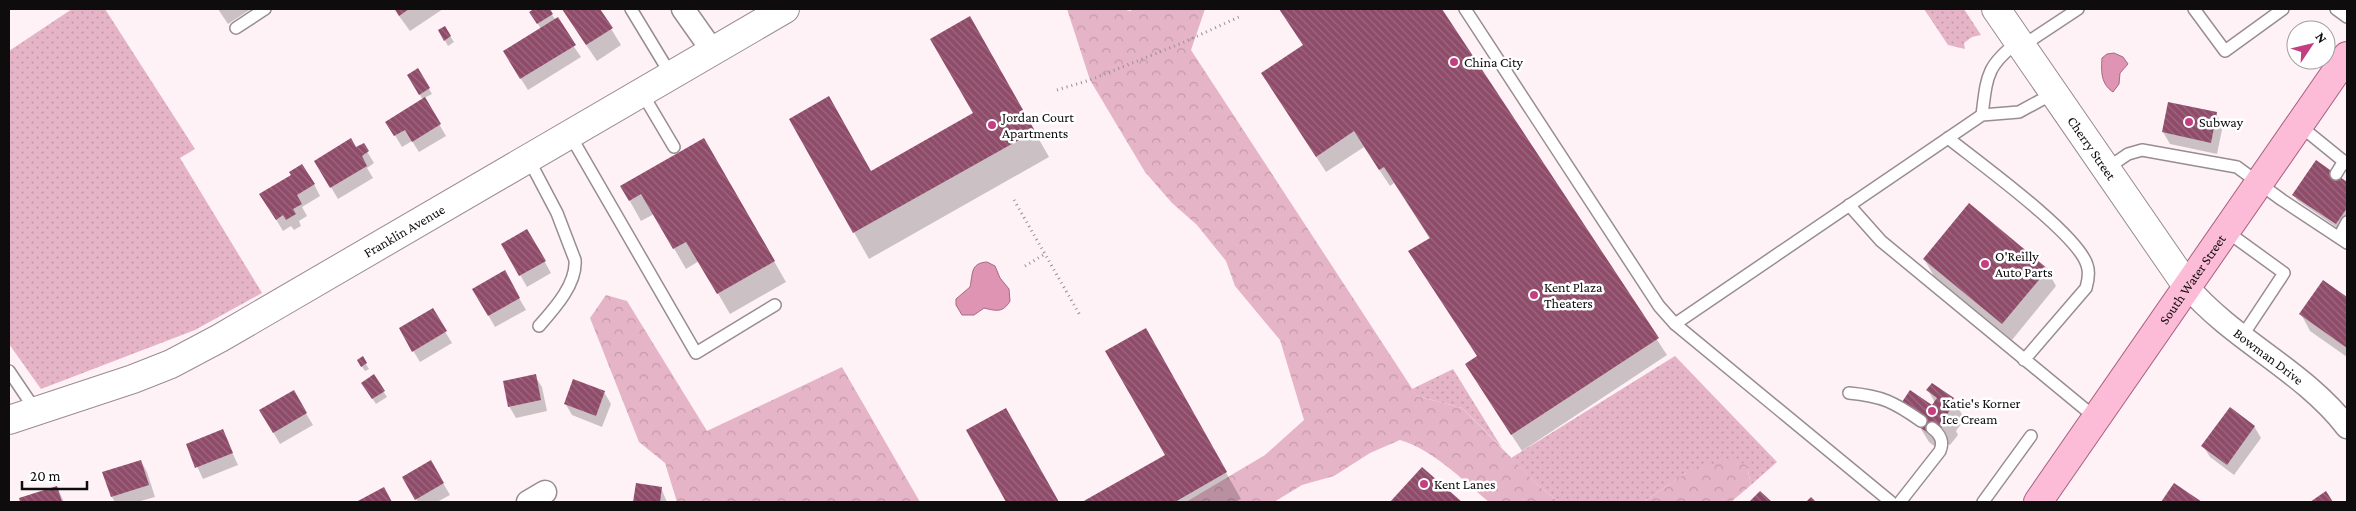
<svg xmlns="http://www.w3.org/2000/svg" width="2356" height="511" viewBox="0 0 2356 511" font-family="'Crimson Pro',serif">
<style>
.grass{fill:url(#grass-dots)}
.forest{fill:url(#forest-crowns)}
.water{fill:#e094b3;stroke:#a16b81}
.shadow{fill:#0003}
.building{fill:url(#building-back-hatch)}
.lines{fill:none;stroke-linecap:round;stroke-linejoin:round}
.service-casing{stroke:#988d91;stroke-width:14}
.minor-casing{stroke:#988d91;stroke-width:25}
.tertiary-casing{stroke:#988d91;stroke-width:30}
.primary-casing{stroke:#a8607f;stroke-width:30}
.path{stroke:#989093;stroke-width:3;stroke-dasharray:1 4;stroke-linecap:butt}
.service{stroke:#fff;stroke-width:11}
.minor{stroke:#fff;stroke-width:22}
.tertiary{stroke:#fff;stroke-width:28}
.primary{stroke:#fcbbd7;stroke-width:28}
.poi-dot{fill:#c43f81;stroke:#fff;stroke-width:2}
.labels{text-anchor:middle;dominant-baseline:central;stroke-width:5;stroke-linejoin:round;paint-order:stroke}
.poi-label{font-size:14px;fill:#0f0c0d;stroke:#fff;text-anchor:start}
.street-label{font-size:14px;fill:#0f0c0d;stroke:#fff}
</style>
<defs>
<pattern id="grass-dots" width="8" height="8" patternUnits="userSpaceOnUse" patternTransform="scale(1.25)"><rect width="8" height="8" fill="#e6b4c7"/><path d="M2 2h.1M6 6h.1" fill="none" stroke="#c49aaa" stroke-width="1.8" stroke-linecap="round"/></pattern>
<pattern id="forest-crowns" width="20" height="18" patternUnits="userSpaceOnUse" patternTransform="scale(1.25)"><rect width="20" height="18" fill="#e6b4c7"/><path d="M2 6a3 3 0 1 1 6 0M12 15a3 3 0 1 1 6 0" fill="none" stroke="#c49aaa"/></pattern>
<pattern id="building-back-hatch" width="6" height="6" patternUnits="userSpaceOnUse" patternTransform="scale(1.25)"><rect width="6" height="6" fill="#8f4b69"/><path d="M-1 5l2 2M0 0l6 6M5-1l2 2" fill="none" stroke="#9b6b80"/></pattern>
</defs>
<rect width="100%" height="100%" fill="#fef2f6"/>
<g class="grass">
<polygon points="72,9 105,9 195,149 180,158 262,293 195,330 41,389 9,344 9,51"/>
<polygon points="1924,9 1964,9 1981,35 1972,37 1964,43 1965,49 1948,45"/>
<polygon points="1675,356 1777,462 1751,485 1747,466 1704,469 1684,474 1644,502 1559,502 1540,487 1511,458"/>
<polygon points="1453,369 1502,448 1462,408 1417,396 1412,389"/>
</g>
<g class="forest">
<path d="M1067 9H1123L1130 11 1134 9H1205L1191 50 1417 396 1462 408 1540 487 1559 502H1489C1464 481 1432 449 1400 440L1370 453 1334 476 1302 485 1274 502H1186L1265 455 1304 420 1280 340 1235 286 1226 261 1197 225 1172 203 1145 172 1090 80Z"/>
<polygon points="606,295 627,301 707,431 842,367 920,502 677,502 665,463 639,442 590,318"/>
<polygon points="1733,458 1747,466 1751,485 1731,502 1644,502 1684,474"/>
</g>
<g class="water">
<path d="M2114 53 2123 57 2128 64 2120 73 2119 84 2113 92C2101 84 2101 72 2102 58L2107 54Z"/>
<path d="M987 262 995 266 1000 278 1009 289 1010 301C1003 313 996 311 984 308L974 315H962L956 305V299L970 287C973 274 970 263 987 262Z"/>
</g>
<g class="shadow">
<polygon points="218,9 251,9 228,24"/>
<polygon points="394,9 443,9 410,31"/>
<polygon points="536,9 548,9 581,57 528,90 511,63 541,29 531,12"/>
<polygon points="562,9 599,9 621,45 597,61"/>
<polygon points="1280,9 1441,9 1667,355 1522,451 1466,365 1478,357 1430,239 1394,183 1390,186 1364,147 1326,172 1262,73 1304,46"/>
<polygon points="970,18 1049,157 869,259 790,119 871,172 974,114"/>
<polygon points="444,27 454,42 448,46 439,30"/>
<polygon points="418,70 432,94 424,98 446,136 419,152 412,141 402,147 387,122 423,100 408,75"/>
<polygon points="2216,114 2223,125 2217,154 2170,144 2163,132"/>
<polygon points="704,139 786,282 730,314 699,261 686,269 654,214 641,221 622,187"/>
<polygon points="363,145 374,163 367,168 373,178 338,199 316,162 356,149"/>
<polygon points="2316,162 2347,183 2347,217 2339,229 2297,200 2294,195"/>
<polygon points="314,184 320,196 302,207 307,216 299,221 301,226 294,230 291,226 283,231 268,206"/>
<polygon points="527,230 551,273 527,287 503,245"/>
<polygon points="1924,259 2047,270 2056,286 2012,340 1934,276"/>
<polygon points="504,272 526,310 495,327 474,290"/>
<polygon points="2323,282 2347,298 2347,357 2310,331 2301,314"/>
<polygon points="432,310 452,343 420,362 400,329"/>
<polygon points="1145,330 1241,499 1235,502 1084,502 1166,456"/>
<polygon points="362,358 369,369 365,371 358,361"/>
<polygon points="373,376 387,397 376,404 366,389"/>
<polygon points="535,376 542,387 547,411 516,418 509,406"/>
<polygon points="1928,390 1953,399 1963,416 1959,421 1961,424 1956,431 1958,435 1950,445 1943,441 1938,449 1929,442 1919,426 1935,403"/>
<polygon points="293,392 313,425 280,444 261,411"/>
<polygon points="604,392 611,404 602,427 572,415 565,403"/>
<polygon points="1005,409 1058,502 1008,502 967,431"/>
<polygon points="2254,426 2261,438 2234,475 2210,457 2203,446"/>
<polygon points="222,430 238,465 203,479 187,445"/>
<polygon points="141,461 147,472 155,497 137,502 115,502 112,497"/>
<polygon points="431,462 450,495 437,502 418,502 404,477"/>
<polygon points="1422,468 1460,502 1392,502"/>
<polygon points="637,485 661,488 667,502 634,502"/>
<polygon points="57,487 64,502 21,502 20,499"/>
</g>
<g class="building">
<polygon points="395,9 409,9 399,16"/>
<polygon points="534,9 550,9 553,14 537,24 529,12"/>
<polygon points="562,9 600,9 613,28 586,45"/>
<polygon points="1279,9 1442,9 1659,338 1511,435 1465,364 1477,356 1408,251 1430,238 1384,167 1379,170 1354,131 1316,157 1261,73 1303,45"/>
<polygon points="970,16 1035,131 853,233 789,119 829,96 871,171 973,113 930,39"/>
<polygon points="558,17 576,45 520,79 503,51"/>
<polygon points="445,26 451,36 444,41 438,30"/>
<polygon points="418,68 430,88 419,95 407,75"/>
<polygon points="425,97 441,124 412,142 405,130 394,136 385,122"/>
<polygon points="2168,102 2217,112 2211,143 2162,132"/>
<polygon points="351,138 356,147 364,143 369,151 362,156 367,166 330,188 314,161"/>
<polygon points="704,138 775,261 717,294 686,242 673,249 641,194 629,201 620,186"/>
<polygon points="2316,160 2347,182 2347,208 2336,224 2292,195"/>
<polygon points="302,164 315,184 297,195 302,204 293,209 296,214 286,220 283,215 276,220 259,194 291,175 289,172"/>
<polygon points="1969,203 2048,269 2002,324 1923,259"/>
<polygon points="527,229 546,261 519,276 501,244"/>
<polygon points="505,270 520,298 488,316 472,289"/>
<polygon points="2323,280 2347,297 2347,348 2299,314"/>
<polygon points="433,308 447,331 412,352 399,328"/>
<polygon points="1146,328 1227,472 1175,502 1082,502 1165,455 1105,351"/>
<polygon points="363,356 367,363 361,367 357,360"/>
<polygon points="374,374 385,391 372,399 361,383"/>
<polygon points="536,374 541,400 508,407 503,381"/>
<polygon points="573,379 605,391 596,416 564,404"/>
<polygon points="1932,383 1954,398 1950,405 1952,407 1946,416 1949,418 1940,429 1934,425 1928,433 1918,426 1924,417 1902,402 1910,390 1932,405 1937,398 1926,390"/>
<polygon points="294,390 307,413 273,433 259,410"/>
<polygon points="2230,407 2255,426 2227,465 2201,446"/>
<polygon points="1006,408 1059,502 1006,502 966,430"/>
<polygon points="223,429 233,453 195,468 186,444"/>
<polygon points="141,460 149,485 111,497 102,472"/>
<polygon points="431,460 444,483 415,500 402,477"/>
<polygon points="1422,467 1462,502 1390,502"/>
<polygon points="636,483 662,487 660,502 633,502"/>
<polygon points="2174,483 2202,502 2161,502"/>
<polygon points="57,486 62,502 20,502 19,498"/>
<polygon points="384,487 392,502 356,502"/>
<polygon points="1760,491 1772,502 1749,502"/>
<polygon points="2326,491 2333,502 2310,502"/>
<polygon points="1811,497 1816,502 1806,502"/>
</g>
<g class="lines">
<defs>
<g id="service">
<polyline points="631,9 671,75"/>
<polyline points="1465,9 1659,306 1675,324 1891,502"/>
<polyline points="2194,9 2225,51 2283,9"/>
<polyline points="2336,9 2347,17"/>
<polyline points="236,28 265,9"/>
<polyline points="2022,46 2078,9"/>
<polyline points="642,93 674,147"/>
<path d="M1982 115C1987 76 1986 66 2019 41"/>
<polyline points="2299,125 2347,164"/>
<polyline points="570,135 696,353 775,305"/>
<path d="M1948 138C1978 162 2078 234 2087 265 2090 273 2088 281 2086 288L2024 360"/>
<path d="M528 158 557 213 575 260C577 284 554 309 539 326"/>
<polyline points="2106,169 2128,154 2142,150 2237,167 2282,200 2347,243"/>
<polyline points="2336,174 2344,161"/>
<polyline points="1849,205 1881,241 2097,419"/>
<polyline points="2226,231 2284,273 2243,335"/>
<polyline points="2339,237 2347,222"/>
<polyline points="1675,324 1982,115 2019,112 2054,93"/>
<polyline points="9,371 36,411"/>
<path d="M1849 393C1882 396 1894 402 1921 421"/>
<path d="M1900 502 1940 451C1944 441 1940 434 1932 428"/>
<polyline points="1983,502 2031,436"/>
</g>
<g id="minor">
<polyline points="683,9 712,50"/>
<path id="s1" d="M2187 286C2234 341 2303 370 2347 427"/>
<polyline points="528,502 545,492"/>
</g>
<g id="tertiary">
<path id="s2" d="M1996 9 2187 286"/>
<path id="s3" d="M9 420 133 379 171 364 220 338 785 9"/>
</g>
<g id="primary">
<path id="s4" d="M2038 502 2347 56"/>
</g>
</defs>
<use href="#service" class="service-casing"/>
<use href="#minor" class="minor-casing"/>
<use href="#tertiary" class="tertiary-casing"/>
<use href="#primary" class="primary-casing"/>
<g class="path">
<polyline points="1057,90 1090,80 1182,43 1241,16"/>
<polyline points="1014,200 1081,317"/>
<polyline points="1025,266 1045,254"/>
</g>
<use href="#service" class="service"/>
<use href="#minor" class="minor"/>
<use href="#tertiary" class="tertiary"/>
<use href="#primary" class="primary"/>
</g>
<g class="poi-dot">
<circle cx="1454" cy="62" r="5"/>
<circle cx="2189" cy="122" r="5"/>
<circle cx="992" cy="125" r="5"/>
<circle cx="1985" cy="264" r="5"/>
<circle cx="1534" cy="295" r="5"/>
<circle cx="1932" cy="411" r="5"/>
<circle cx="1424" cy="484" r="5"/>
</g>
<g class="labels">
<g class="poi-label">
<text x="1464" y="62">China City</text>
<text x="1002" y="117">Jordan Court<tspan x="1002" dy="16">Apartments</tspan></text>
<text x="2199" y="122">Subway</text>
<text x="1995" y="256">O'Reilly<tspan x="1995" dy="16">Auto Parts</tspan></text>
<text x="1544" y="287">Kent Plaza<tspan x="1544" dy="16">Theaters</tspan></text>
<text x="1942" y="403">Katie's Korner<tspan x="1942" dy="16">Ice Cream</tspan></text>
<text x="1434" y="484">Kent Lanes</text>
</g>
<g class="street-label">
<text stroke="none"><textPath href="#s2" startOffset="169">Cherry Street</textPath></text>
<text stroke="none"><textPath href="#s3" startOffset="440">Franklin Avenue</textPath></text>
<text stroke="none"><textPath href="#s4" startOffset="271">South Water Street</textPath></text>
<text stroke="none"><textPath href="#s1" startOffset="108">Bowman Drive</textPath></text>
</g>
</g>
<rect width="2356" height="511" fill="none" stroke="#0f0c0d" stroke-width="20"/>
<g transform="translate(2311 45) rotate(55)"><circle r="24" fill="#ffffff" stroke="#9f9e9e"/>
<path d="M0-4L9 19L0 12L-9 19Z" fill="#c43f81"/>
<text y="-8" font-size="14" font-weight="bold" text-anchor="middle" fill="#0f0c0d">N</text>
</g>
<path d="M22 481v8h65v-8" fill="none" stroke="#0f0c0d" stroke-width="2.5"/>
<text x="30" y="481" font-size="15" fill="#0f0c0d" stroke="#ffffff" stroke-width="4" paint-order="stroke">20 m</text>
</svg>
